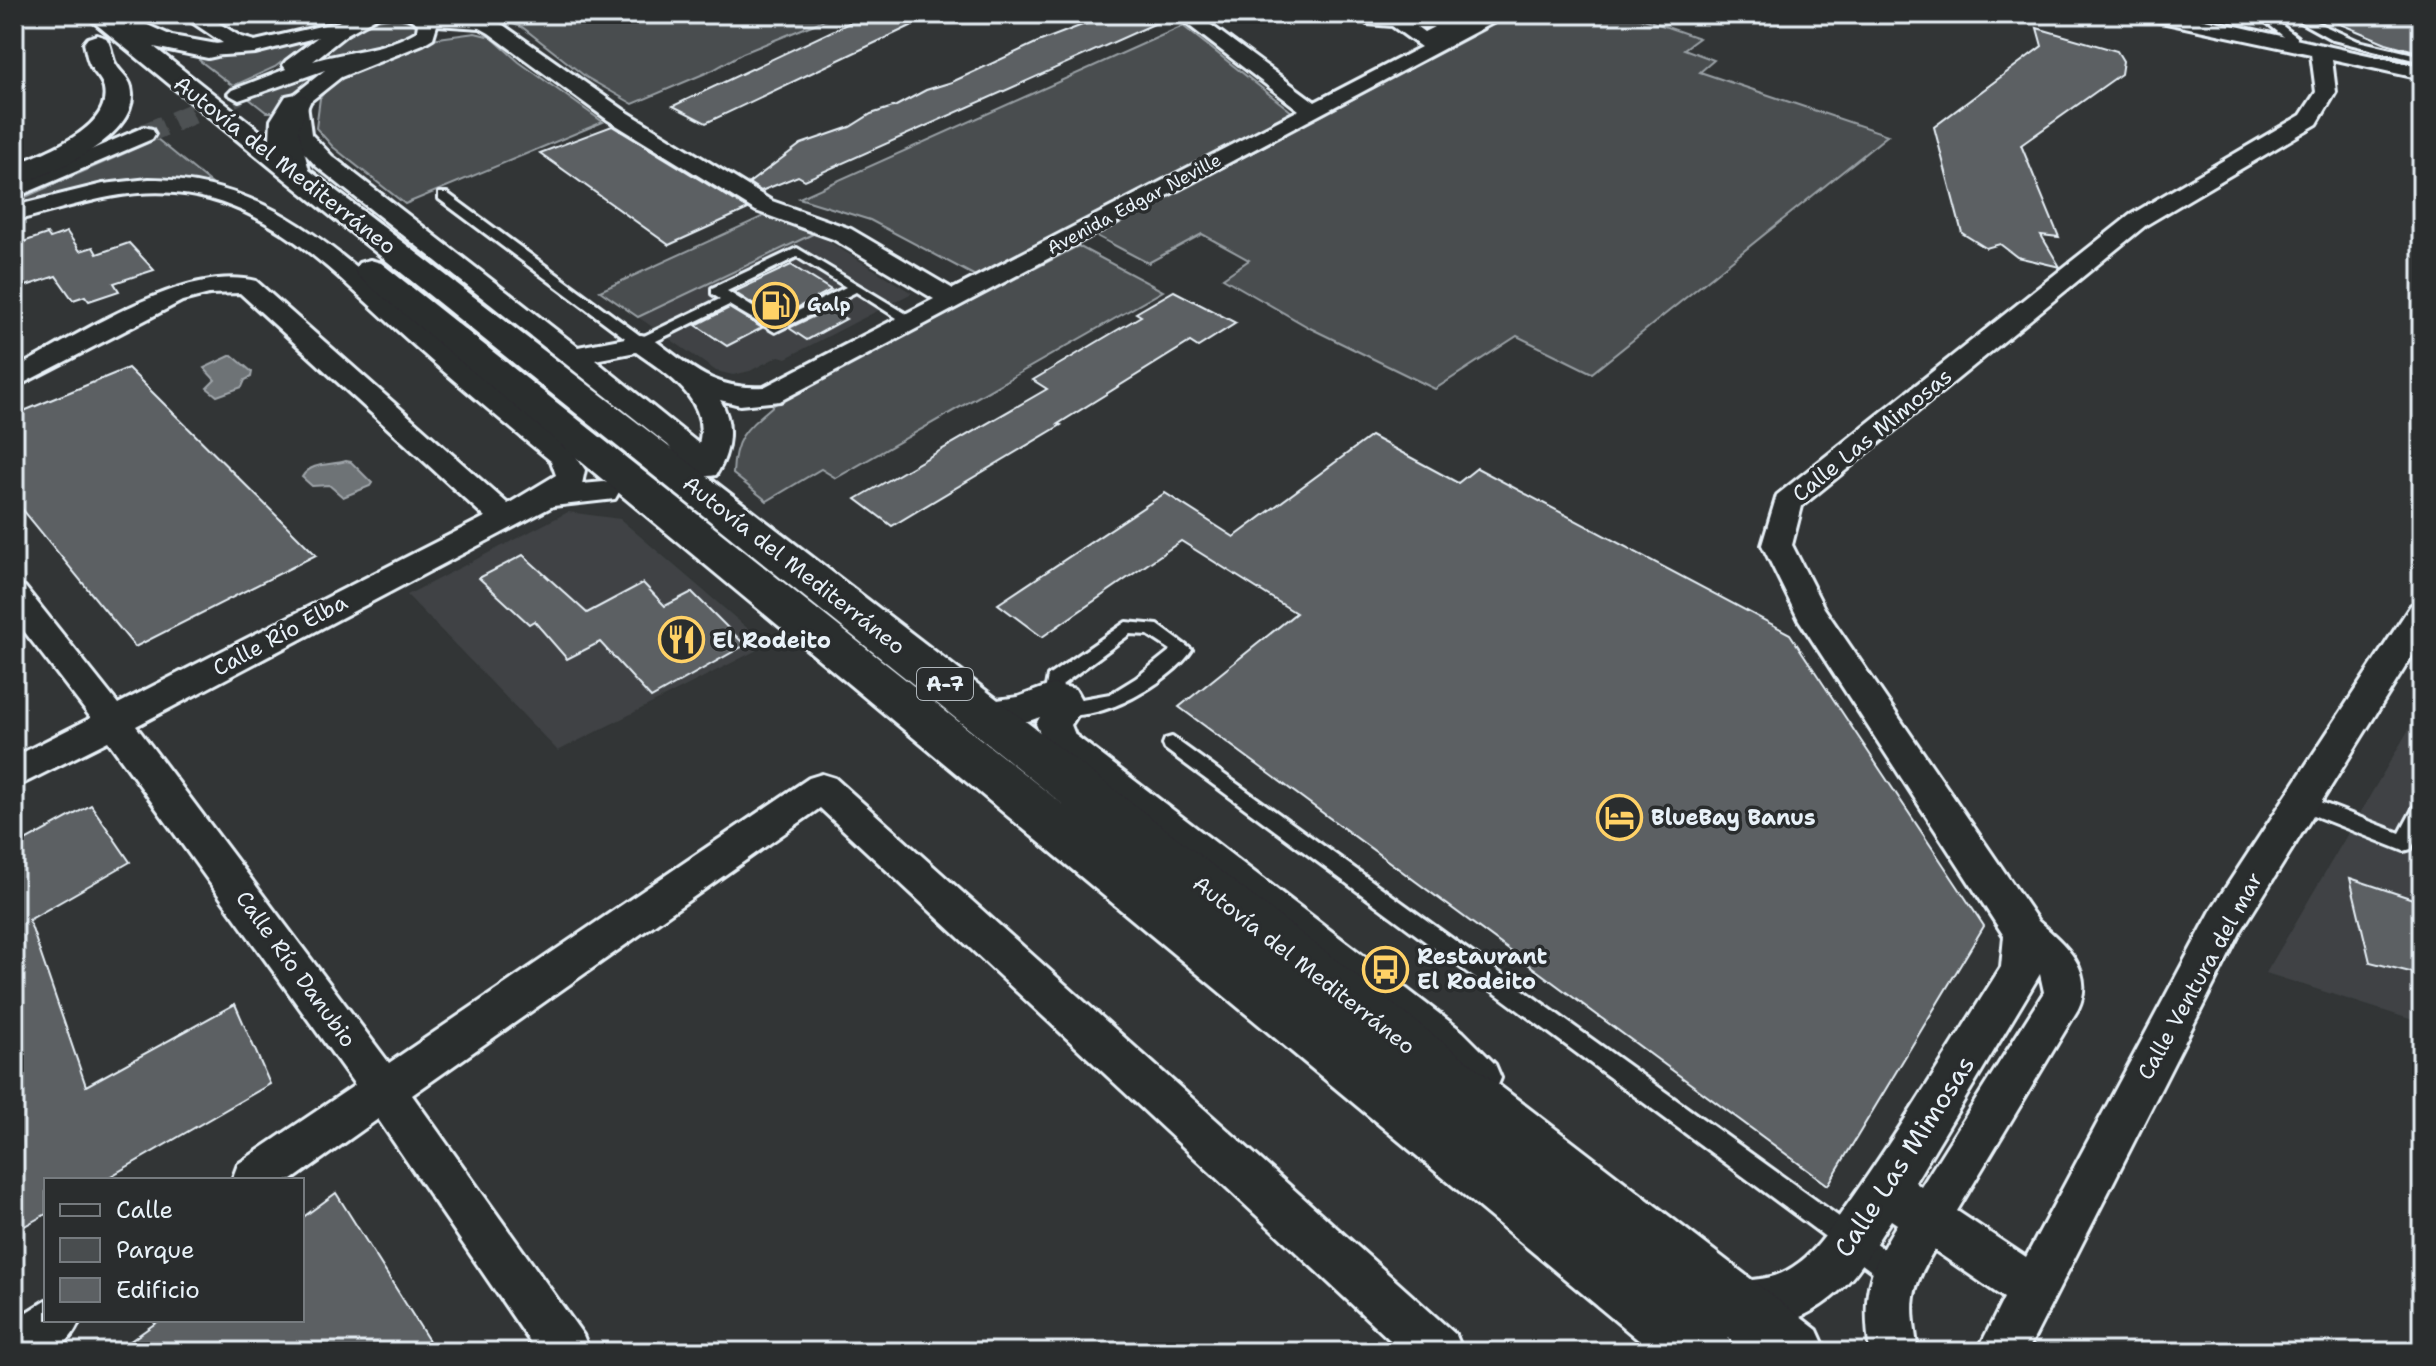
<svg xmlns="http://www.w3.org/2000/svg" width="2436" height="1366" viewBox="0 0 2436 1366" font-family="'Shantell Sans',sans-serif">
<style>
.built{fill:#3f4244}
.green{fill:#494d4f;stroke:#989fa4;stroke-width:2}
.water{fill:#6e7376;stroke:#9fa5aa;stroke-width:2}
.building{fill:#5c6063;stroke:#e8f1f8;stroke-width:2}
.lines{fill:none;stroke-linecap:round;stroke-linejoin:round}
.minor-tunnel{stroke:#4d5153;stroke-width:21;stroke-dasharray:21 11;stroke-linecap:butt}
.service-casing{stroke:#e8f1f8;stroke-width:6}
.minor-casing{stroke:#e8f1f8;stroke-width:6}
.trunk-casing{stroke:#e8f1f8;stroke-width:6}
.service{fill:#2a2d2e;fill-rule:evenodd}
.minor{fill:#2a2d2e;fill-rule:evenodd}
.trunk{fill:#2a2d2e;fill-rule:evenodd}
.labels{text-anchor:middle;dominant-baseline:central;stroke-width:7;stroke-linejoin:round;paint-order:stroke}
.far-street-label{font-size:18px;fill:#e8f1f8;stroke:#2a2d2e}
.far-poi-label{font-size:18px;font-weight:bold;fill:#e8f1f8;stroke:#2a2d2e;text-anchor:start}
.shield{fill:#2a2d2e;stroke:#afb6bb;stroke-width:2}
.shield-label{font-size:20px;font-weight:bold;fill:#e8f1f8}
.street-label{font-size:22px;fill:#e8f1f8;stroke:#2a2d2e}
.poi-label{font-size:22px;font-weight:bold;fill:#e8f1f8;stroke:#2a2d2e;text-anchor:start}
.near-street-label{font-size:26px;fill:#e8f1f8;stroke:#2a2d2e}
</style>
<rect width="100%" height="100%" fill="#323536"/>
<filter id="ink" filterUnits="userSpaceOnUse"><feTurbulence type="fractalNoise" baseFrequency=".0125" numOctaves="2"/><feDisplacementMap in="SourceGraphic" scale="16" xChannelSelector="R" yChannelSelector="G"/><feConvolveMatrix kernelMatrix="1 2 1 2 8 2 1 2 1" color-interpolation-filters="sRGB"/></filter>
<g filter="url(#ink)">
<g class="built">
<polygon points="815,233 912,293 786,358 779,356 750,371 733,375 716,371 638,317"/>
<polygon points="568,512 620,519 767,645 558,751 407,595"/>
<polygon points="2422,707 2422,1023 2266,973"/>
</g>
<g class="green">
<polygon points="482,14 839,14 743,53 713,70 633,104 586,77 522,27"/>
<polygon points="1514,14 1629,14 1699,38 1684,49 1714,60 1700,72 1888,135 1592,373 1517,336 1435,389 1310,328 1223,278 1249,260 1202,234 1148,263 1091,233 1184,185 1187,187"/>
<path d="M396 17 417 24V31L386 46 320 59C349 33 355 21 396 17Z"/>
<polygon points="1183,26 1297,116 981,279 870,220 799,198"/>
<polygon points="475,33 491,37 519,62 603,122 405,204 333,147 316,128 320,98 332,83 431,39"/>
<polygon points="309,41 275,67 233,86 199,60 204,54"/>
<polygon points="324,69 328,71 298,92 279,112 266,112 247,97"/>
<polygon points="157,139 212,184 188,182 14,210 14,202"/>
<polygon points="766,215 815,233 638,317 600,291"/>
<path d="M1078 246 1163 291 836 478 821 469 767 501 733 474C734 436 747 428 775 404Z"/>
</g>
<g class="water">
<polygon points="232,355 252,372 251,377 245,380 242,387 217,396 207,388 215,380 204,368"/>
<path d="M346 461 351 462 372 483 370 486 343 497 329 485 312 486 302 477C312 461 331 466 346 461Z"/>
</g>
<g class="building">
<polygon points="868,14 936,14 706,123 673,106"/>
<polygon points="1111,14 1172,16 805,180 798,176 761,191 749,183 801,144 850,127 871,114 896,106 926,90 952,82 1038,42"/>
<polygon points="2316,14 2396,14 2410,19 2422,24 2422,53 2386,43"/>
<polygon points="2037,28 2117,51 2123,61 2121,74 2021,145 2059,237 2041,235 2060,267 2017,257 2000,244 1986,248 1962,233 1934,127 2042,46"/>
<polygon points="612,126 748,209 669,245 540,153"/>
<polygon points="67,232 80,251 93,247 97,254 129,243 154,270 114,283 119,291 89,301 85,296 73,300 56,276 14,290 14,245 47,234 50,238"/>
<polygon points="791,265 831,290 776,319 734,292"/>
<polygon points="1174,291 1236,323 1198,347 1190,342 1058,424 1061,425 892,526 856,499 1047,389 1033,380 1141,316 1136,313"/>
<polygon points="729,308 762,328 727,346 696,325"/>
<polygon points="829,309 846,319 807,340 789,328"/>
<polygon points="128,368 316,555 135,647 14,499 14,415"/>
<polygon points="1371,436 1458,483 1477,468 1790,634 1984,926 1828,1185 1179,707 1296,613 1181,541 1042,637 998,604 1165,493 1234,537"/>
<polygon points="523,555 587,613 643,583 665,606 692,592 745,645 651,698 600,642 567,659 534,621 529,624 479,578"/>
<polygon points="91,805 130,862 29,920 86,1086 235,1004 270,1084 104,1180 46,1180 46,1214 19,1229 14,1210 14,847"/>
<polygon points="2350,878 2422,902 2422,975 2370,962"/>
<polygon points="336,1193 436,1352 115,1352 160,1320 302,1320 302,1218"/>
</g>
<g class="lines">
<polyline class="minor-tunnel" points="144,134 239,94"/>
<defs>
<g id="service">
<polygon points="2256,14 2267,14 2297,37 2296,46 2288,46 2288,40"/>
<polygon points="2286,14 2298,14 2358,41 2422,56 2422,62 2333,40"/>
<path d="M439 193H447L642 337 720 299 712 294V288L797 248 920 322 913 326 908 325 856 292 775 332 729 305 646 346H636L439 199ZM797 257 846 287 776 322 727 291Z"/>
<path d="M1126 622 1158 625 1192 650C1171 682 1098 725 1059 713L1056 708 1059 703 1110 694 1136 678 1171 650 1148 635 1130 634 1063 684 1059 702H1047L1044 697 1048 676Z"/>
<polygon points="1172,737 1903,1263 1906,1272 1903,1281 1894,1284 1885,1281 1165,749 1163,744 1165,739"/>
<polygon points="2302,795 2400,833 2415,805 2422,803 2422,829 2411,849 2404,851 2295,808 2292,803 2295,798"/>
</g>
<g id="minor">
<path d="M180 14H204L241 37 255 41 338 22 353 14H383L347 34 313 61C347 51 386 50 417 31L418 24 402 14 484 17 503 25 624 110 772 201 851 229 953 289 1299 110 1174 14H1196L1315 102 1421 47 1392 26 1367 24 1364 20 1367 16H1459L1469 22 1484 14H1509L780 401 740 405 720 400C734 423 731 452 716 475 693 481 682 461 668 445L316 166 289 136 285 102 325 70 239 100 228 94 232 90 286 69 283 65 286 61 318 37 255 53 208 56 201 54 198 50 201 46 223 43ZM437 25 480 28 489 33 608 120 756 211 833 239 934 299 764 387C711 390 691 366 650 337L641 335 578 347 332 156 311 134 307 104 341 77 423 44 433 38ZM1417 27H1434L1424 32ZM636 352C667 374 710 399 699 444L595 360Z"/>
<path d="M2142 14H2182L2422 67V79L2332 59 2336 92 2317 124 2146 225 1802 506 1792 545 1824 608 2038 921C2065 944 2096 971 2078 1009L1957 1211 2026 1257 2213 907 2411 605 2422 601V640L2241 931 2027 1352H1977L2004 1298 1934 1250C1908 1293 1911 1304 1918 1352H1870C1862 1297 1867 1271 1897 1224L1891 1220C1877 1240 1865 1264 1848 1282 1816 1317 1764 1340 1718 1321L1711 1304 1718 1287C1746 1276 1766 1285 1793 1267 1819 1251 1834 1222 1852 1198 1905 1123 1952 1044 2001 967L2004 936 1799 620 1762 545 1777 495 2130 215 2301 115 2316 92 2311 54 2152 20ZM2040 974 2044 992 1921 1187 1915 1182Z"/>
<polygon points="144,127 152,129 155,134 152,139 14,198 14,183"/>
<path d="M149 179C270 179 340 254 426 328 473 369 522 409 571 449L585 470 582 484 604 482 615 485 619 492 615 499 553 506 136 726 389 1063 809 778 822 774 835 778 1456 1335 1463 1352H1403L820 808 412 1095 583 1335 590 1352H537L378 1119 292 1180H232L238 1164 355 1085 108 741 14 788V757L91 718 14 618V584L25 587 118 704 485 517 240 293 209 294 182 301 14 388V369C78 336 184 263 256 281L508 504 556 475 551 461C502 421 454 381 407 339 339 279 271 201 175 193 119 188 67 208 14 221V206L103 184Z"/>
<path d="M1053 684 1075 689 1084 705 1071 725 1075 735 1463 1032 1495 1064 1501 1078 1495 1092 1480 1098 1465 1092 1433 1060 1342 985 1049 753 1036 724 1040 717C1019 725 991 729 970 722L965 713 970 704 1018 697Z"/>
<path d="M46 1300V1320H80C66 1354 47 1352 14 1352V1320Z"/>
</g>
<g id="trunk">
<polygon points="84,14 112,14 124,24 134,19 172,36 217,44 221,50 217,56 208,58 154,47 270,139 271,120 286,96 296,94 306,96 310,102 298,129 309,170 1817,1330 1827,1352 1745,1352 1728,1338 1734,1352 1653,1352 359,277 354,270 359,263 370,260 381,263 1066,807 286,180"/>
<path d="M97 35 106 38C111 45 111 53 114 61 118 71 129 77 131 87 143 135 50 176 14 185V165C43 153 112 129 104 89 103 80 95 74 91 67 87 60 86 51 84 43L88 38Z"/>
</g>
</defs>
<use href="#service" class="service-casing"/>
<use href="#minor" class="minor-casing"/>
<use href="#trunk" class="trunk-casing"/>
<use href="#service" class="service"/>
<use href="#minor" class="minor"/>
<use href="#trunk" class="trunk"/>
</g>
</g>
<defs>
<symbol id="fuel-ring" viewBox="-11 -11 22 22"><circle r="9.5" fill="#2a2d2e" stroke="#ffd166" stroke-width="1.5"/><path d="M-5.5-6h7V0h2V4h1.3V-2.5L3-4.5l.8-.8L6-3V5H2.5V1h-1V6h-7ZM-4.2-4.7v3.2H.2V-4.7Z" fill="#ffd166"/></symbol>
<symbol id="restaurant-ring" viewBox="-11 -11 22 22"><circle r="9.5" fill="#2a2d2e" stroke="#ffd166" stroke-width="1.5"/><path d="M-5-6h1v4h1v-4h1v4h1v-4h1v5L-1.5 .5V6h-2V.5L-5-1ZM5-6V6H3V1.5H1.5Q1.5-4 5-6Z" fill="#ffd166"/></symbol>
<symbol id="hotel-ring" viewBox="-11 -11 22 22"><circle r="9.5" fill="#2a2d2e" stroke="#ffd166" stroke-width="1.5"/><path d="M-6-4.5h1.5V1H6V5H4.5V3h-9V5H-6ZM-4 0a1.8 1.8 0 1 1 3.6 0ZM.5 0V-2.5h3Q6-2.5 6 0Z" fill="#ffd166"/></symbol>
<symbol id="bus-ring" viewBox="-11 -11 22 22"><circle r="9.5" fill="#2a2d2e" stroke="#ffd166" stroke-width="1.5"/><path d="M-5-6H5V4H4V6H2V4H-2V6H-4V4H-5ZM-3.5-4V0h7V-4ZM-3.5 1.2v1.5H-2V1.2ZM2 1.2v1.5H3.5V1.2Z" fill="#ffd166"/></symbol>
</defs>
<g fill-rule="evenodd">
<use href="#fuel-ring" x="750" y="280" width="51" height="51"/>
<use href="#restaurant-ring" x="656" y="614" width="51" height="51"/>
<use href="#hotel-ring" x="1594" y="792" width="51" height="51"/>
<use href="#bus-ring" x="1360" y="944" width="51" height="51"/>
</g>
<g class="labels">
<g class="far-street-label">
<text transform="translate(1134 204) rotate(-28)">Avenida Edgar Neville</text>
</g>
<g class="far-poi-label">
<text x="807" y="305">Galp</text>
</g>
<rect class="shield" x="917" y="668" width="56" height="32" rx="6"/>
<g class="shield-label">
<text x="945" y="684">A-7</text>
</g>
<g class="street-label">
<text transform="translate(285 165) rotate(38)">Autovía del Mediterráneo</text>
<text transform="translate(1872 435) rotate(-39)">Calle Las Mimosas</text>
<text transform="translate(794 565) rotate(38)">Autovía del Mediterráneo</text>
<text transform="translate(280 635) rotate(-28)">Calle Río Elba</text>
<text transform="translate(1304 965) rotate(38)">Autovía del Mediterráneo</text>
<text transform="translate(296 969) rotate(54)">Calle Río Danubio</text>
<text transform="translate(2200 976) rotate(-61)">Calle Ventura del mar</text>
</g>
<g class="poi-label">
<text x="712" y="640">El Rodeito</text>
<text x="1651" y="817">BlueBay Banus</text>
<text x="1417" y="956">Restaurant<tspan x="1417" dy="25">El Rodeito</tspan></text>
</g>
<g class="near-street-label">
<text transform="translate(1904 1156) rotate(-57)">Calle Las Mimosas</text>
</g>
</g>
<rect width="2436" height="1366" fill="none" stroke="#2a2d2e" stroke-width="48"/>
<rect x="24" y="24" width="2388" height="1318" fill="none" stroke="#e8f1f8" stroke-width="3" filter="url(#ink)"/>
<rect x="44" y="1178" width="260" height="144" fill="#2a2d2e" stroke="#767b7f" stroke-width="2"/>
<rect x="60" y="1204" width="40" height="12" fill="#2a2d2e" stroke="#767b7f" stroke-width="2"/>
<text x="116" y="1218" font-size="24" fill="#e8f1f8">Calle</text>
<rect x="60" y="1238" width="40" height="24" fill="#494d4f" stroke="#767b7f" stroke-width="2"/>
<text x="116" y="1258" font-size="24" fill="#e8f1f8">Parque</text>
<rect x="60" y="1278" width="40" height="24" fill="#5c6063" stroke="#767b7f" stroke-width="2"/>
<text x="116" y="1298" font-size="24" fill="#e8f1f8">Edificio</text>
</svg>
